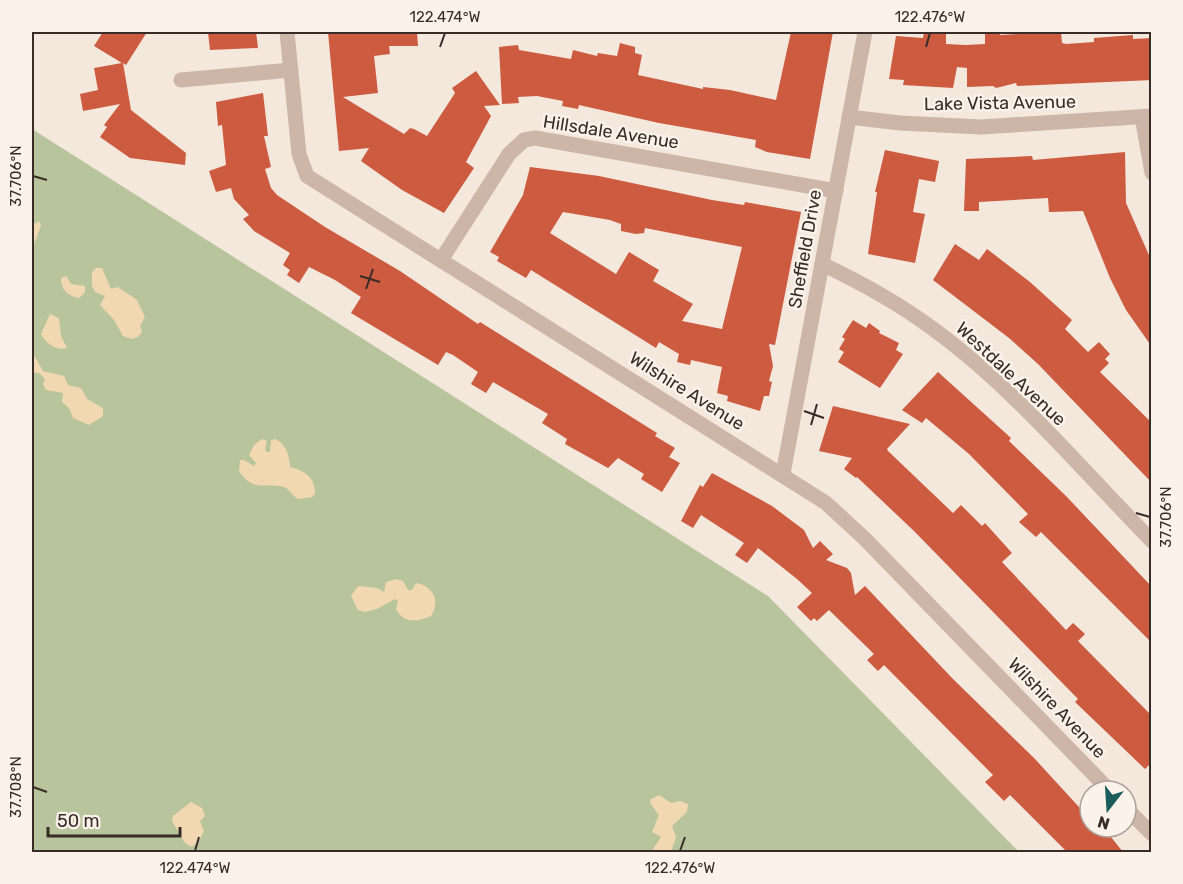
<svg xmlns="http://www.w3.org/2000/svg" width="1183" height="884" viewBox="0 0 1183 884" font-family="Rubik,sans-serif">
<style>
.green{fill:#b8c49b}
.sand{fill:#f1d8b1}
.building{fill:#cd5b40;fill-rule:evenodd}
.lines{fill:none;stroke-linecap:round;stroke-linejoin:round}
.minor{stroke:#cdb6a7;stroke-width:15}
.ticks{fill:none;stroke:#392c28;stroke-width:2}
.labels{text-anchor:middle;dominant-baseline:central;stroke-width:5;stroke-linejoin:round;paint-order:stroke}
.street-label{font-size:18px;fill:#392c28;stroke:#fbf2e9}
.neatline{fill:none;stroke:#392c28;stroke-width:2}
.ticks-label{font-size:15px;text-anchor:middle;fill:#392c28}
</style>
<rect width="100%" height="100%" fill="#f4e7dc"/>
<polygon class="green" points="32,129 768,596 1019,852 32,852"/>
<g class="sand">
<polygon points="32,213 35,216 32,221 35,224 39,221 41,225 32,250"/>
<polygon points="96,268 102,268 111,289 118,287 137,300 145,317 140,326 142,332 138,337 131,339 123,336 114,320 100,305 105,296 95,292 92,286 92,272"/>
<path d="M66 276 71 284 85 286V292L79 298C68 296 61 290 61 278Z"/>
<path d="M50 314 59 318 61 336 67 348C56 351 45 343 41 334Z"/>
<polygon points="32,352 43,371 64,376 68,385 81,388 87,399 103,408 103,416 89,425 73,418 69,408 62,402 63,393 46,390 43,384 45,379 39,373 32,372"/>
<path d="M262 439 267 441 265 450 267 452H270L271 440 276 439C287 446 289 455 290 467 304 471 315 476 315 493L312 497 299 499C292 497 290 489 284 487 264 482 254 493 239 471L240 460H244L254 466 256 463 249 455 254 445Z"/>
<path d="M396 579 403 581 408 590H412L416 583C433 586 441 601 431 616 417 622 404 624 396 609L398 601 395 599 377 609 365 612 358 610 351 596 358 586 377 588 384 592 386 582Z"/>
<polygon points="659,795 671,803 680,801 688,804 687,812 672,826 676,837 671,852 651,852 661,837 652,832 659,815 650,803 651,799"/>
<polygon points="191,802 202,808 205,816 200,821 204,831 199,841 192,847 185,843 172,821 173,816"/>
</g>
<g class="building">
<polygon points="103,32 147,32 126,65 123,63 131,110 186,153 185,165 130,158 100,137 107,127 104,125 120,104 83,111 80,94 98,90 94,68 122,63 94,46"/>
<polygon points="208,32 256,32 258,48 210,50"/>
<polygon points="328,32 417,32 418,46 389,46 390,54 374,56 378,93 343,97 404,134 410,128 414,129 427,136 455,93 452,88 476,71 500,105 484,106 491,116 466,162 474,168 444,213 402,190 361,161 369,148 339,151"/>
<polygon points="791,32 833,32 810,159 767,152 755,147 756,140 659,123 579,105 578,109 562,106 563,101 537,96 518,97 519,103 502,104 499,47 518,45 519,50 571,59 573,50 597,56 598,53 617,56 620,43 635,47 635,53 642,55 638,75 703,89 703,87 730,90 776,100"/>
<polygon points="924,32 946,33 946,44 966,45 985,44 985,32 1000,32 1000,35 1061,32 1062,43 1066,44 1094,42 1094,38 1133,35 1133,39 1152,38 1152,80 1017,86 1016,83 996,88 993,86 967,87 967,68 957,67 953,88 903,85 904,80 889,79 896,36 923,38"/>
<polygon points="263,93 268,136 264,136 271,167 265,169 271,188 277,195 325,227 400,271 478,324 480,322 657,433 655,436 675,448 669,457 680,463 662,492 641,479 644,474 618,458 608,468 565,444 567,439 542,423 548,414 493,382 486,393 471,384 478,372 453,355 446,352 438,365 351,313 361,297 335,280 309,267 299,283 287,275 290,270 283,265 290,253 254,231 243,219 249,215 234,199 231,188 216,192 209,171 226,165 222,125 218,126 216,102"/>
<polygon points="885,150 939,161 935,182 919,179 913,212 925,214 915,263 868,254 877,192 875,192"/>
<polygon points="1125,152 1126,203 1152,262 1152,347 1126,310 1110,278 1083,211 1049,212 1048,198 979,202 979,211 964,211 966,159 1032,156 1033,160"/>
<path d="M530 167 599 176 712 200 744 205 745 202 801 212 775 345 769 344 773 366 769 381 772 382 769 396H764L760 411 727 401 728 396 717 393 722 367 691 360 690 365 677 362 679 354 659 342 656 348 531 270 526 278 497 261 499 257 490 252 523 195ZM563 212 610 220 621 224V231L636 234 644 233 645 228 742 247 722 329 682 321 693 304 653 281 659 270 629 252 616 274 550 233Z"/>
<polygon points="955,244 979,260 987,249 1030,282 1072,320 1065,329 1088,352 1099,342 1110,354 1105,359 1109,363 1100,372 1152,423 1152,483 1038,364 1009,338 933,280"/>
<polygon points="853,320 866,328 869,323 880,331 879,333 899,343 896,350 903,354 880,388 838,362 844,352 839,349 845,339 842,337"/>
<polygon points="938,372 1011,438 1009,441 1066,496 1152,587 1152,643 1041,532 1036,537 1019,522 1028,514 969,454 926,418 922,423 902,410"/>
<polygon points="833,406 910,424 887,449 888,451 953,513 961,505 982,526 985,523 1012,553 1002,562 1066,630 1073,623 1085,634 1078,641 1152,716 1152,762 1145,769 1075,702 1078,699 914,531 857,477 856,478 844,469 852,458 819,451"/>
<polygon points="712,473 772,506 804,530 813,548 820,541 833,554 826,560 847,568 851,573 855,595 865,586 952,678 1034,758 1090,819 1090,827 1101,830 1103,827 1123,852 1067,852 1010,795 1004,801 985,782 993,775 884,665 878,671 867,660 874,654 829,610 817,621 814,618 811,621 797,607 812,593 797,579 758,548 747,563 735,555 744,543 701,515 693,528 681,521 700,485 703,487"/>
</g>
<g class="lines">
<g class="minor">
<polyline points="287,32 299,154 307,176 826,503 865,539 1110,791"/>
<polyline points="181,80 291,70"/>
<polyline points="849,117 900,123 981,127 1152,116"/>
<polyline points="1142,117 1152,173"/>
<polyline points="441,260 509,154 524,140 535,138 836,191"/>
<path d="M822 264C862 283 900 304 936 331 1016 390 1082 470 1152 541"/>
<polyline points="783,474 865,32"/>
<polyline points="1126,808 1152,834"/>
</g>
</g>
<path class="ticks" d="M440 47 445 33M926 47 930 33M33 176 47 180M360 276 380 282M366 289 373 269M804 411 824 418M811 425 817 404M1136 513 1150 517M33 787 47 792M195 851 199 837M680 851 685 837"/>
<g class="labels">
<g class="street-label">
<text transform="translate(1000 103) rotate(-1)">Lake Vista Avenue</text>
<text transform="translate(611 132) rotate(9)">Hillsdale Avenue</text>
<text transform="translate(805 249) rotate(-80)">Sheffield Drive</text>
<text transform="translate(1011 374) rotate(43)">Westdale Avenue</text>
<text transform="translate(687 391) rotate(32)">Wilshire Avenue</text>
<text transform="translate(1057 708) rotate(46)">Wilshire Avenue</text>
</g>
</g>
<rect width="1183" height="884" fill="none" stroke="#fbf2e9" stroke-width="66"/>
<g transform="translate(1108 809) rotate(197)"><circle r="28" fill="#fbf2e9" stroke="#ada39c" stroke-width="1.5"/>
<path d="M0-4.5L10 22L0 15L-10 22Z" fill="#1b5c5d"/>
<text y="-9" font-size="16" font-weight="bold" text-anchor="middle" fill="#392c28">N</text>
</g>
<path d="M48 827v9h132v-9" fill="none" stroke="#392c28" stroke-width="3"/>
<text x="57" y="827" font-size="18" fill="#392c28" stroke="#fbf2e9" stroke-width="4.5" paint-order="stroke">50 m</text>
<rect x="33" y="33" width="1117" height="818" class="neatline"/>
<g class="ticks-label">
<text x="445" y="22">122.474°W</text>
<text x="930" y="22">122.476°W</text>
<text transform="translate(16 176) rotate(-90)" y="5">37.706°N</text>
<text transform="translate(1166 517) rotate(-90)" y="5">37.706°N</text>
<text transform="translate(16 787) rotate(-90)" y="5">37.708°N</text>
<text x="195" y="873">122.474°W</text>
<text x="680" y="873">122.476°W</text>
</g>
</svg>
